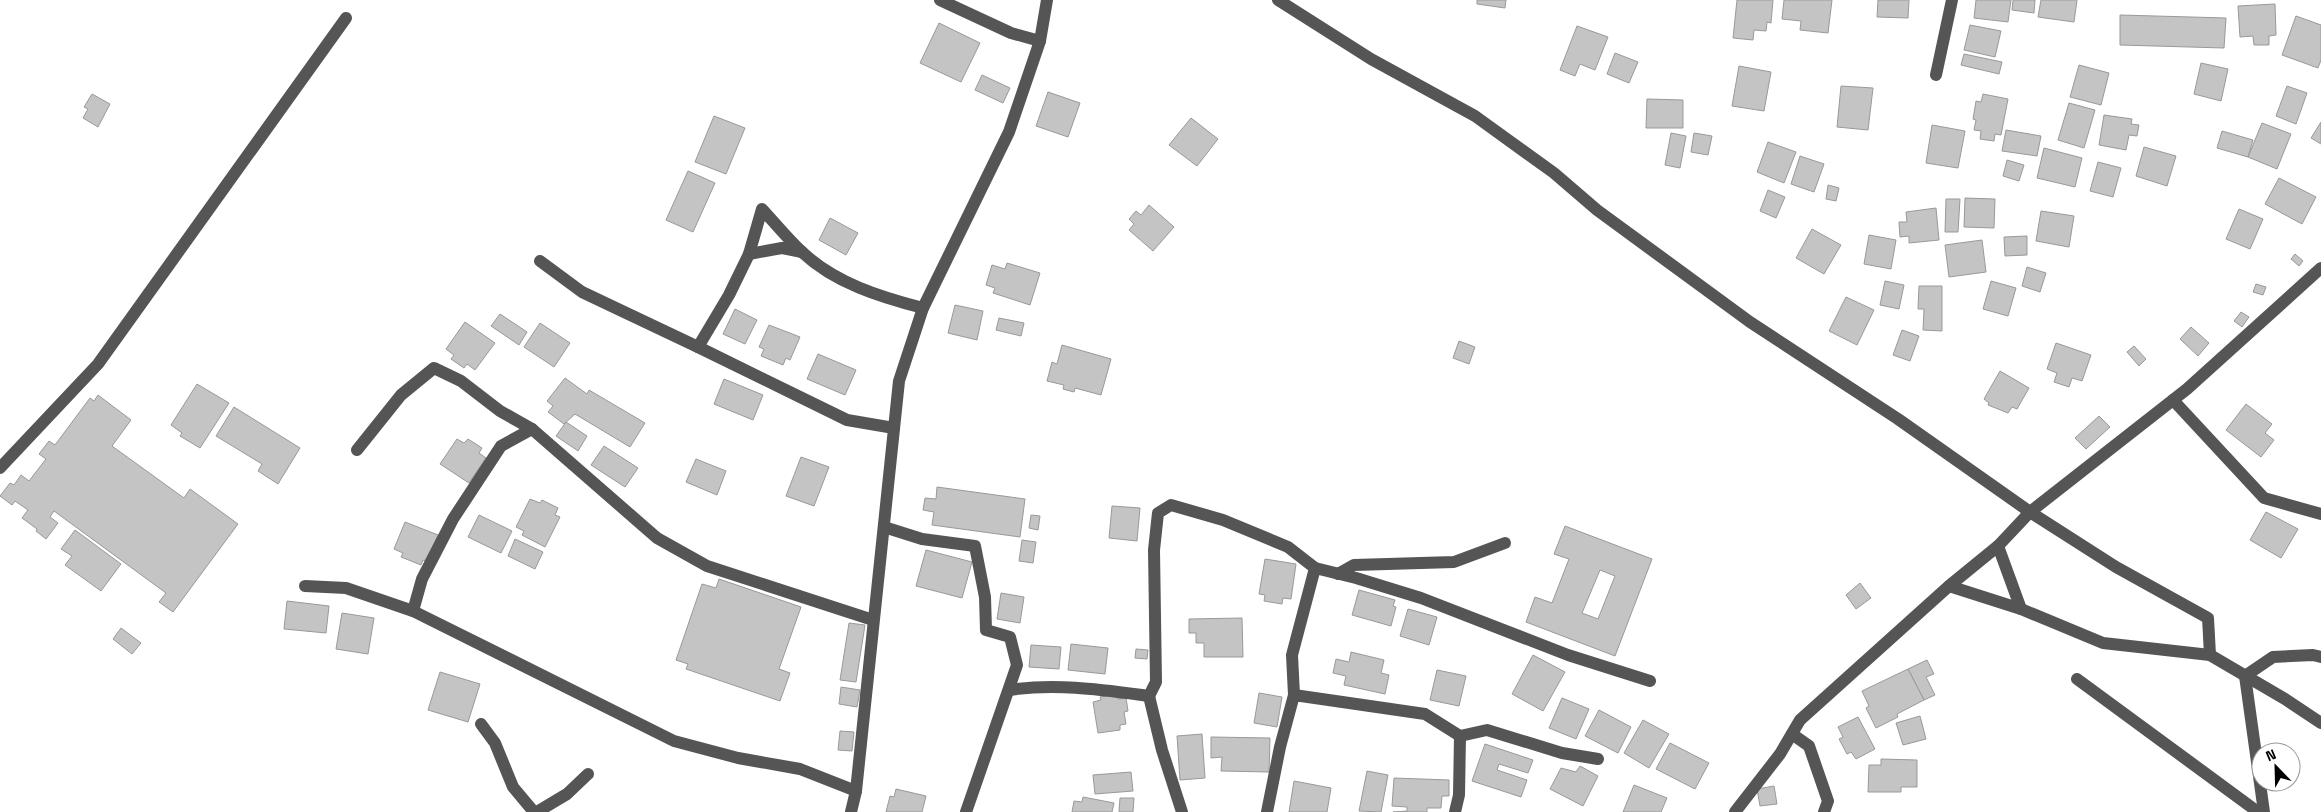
<svg xmlns="http://www.w3.org/2000/svg" width="2321" height="812" viewBox="0 0 2321 812" font-family="'Space Grotesk',sans-serif">
<style>
.building{fill:#c4c4c4;stroke:#999;fill-rule:evenodd}
.lines{fill:none;stroke-linecap:round;stroke-linejoin:round}
.minor{stroke:#555;stroke-width:12}
</style>
<rect width="100%" height="100%" fill="#fff"/>
<g class="building">
<polygon points="1477,0 1506,0 1505,8 1477,4"/>
<polygon points="1737,0 1773,0 1771,23 1767,22 1766,31 1754,30 1753,40 1733,38"/>
<polygon points="1784,0 1832,0 1828,33 1800,30 1801,21 1782,19"/>
<polygon points="1878,0 1909,0 1908,18 1877,17"/>
<polygon points="1976,0 2011,0 2008,22 1974,18"/>
<polygon points="2013,0 2035,0 2034,13 2012,10"/>
<polygon points="2041,0 2077,0 2074,22 2038,17"/>
<polygon points="2275,4 2276,35 2269,36 2269,45 2254,45 2253,36 2240,37 2238,6"/>
<polygon points="2120,15 2226,18 2224,48 2120,45"/>
<polygon points="2296,16 2321,25 2321,60 2318,68 2282,55"/>
<polygon points="939,23 980,43 961,82 920,63"/>
<polygon points="1970,25 2001,31 1995,57 1964,50"/>
<polygon points="1577,26 1608,37 1595,70 1580,64 1575,76 1560,70"/>
<polygon points="1615,53 1638,62 1629,83 1607,74"/>
<polygon points="1964,54 2002,62 1999,74 1961,65"/>
<polygon points="2201,63 2228,69 2221,101 2194,94"/>
<polygon points="2079,65 2109,73 2101,105 2070,97"/>
<polygon points="1739,66 1771,72 1764,111 1732,106"/>
<polygon points="982,75 1010,88 1003,103 975,90"/>
<polygon points="1841,86 1873,88 1868,130 1837,127"/>
<polygon points="2287,86 2307,93 2296,124 2276,116"/>
<polygon points="1048,92 1080,103 1068,137 1036,126"/>
<polygon points="92,94 110,104 98,127 83,118 88,109 84,107"/>
<polygon points="1983,94 2008,99 2001,135 1995,134 1994,141 1980,139 1981,131 1974,130 1976,120 1973,119 1976,101 1981,102"/>
<polygon points="1647,99 1683,100 1683,128 1646,128"/>
<polygon points="2069,103 2095,110 2084,148 2058,140"/>
<polygon points="2104,115 2132,119 2131,124 2139,125 2137,136 2129,135 2126,150 2099,145"/>
<polygon points="714,116 745,128 726,174 695,162"/>
<polygon points="1191,118 1218,139 1197,166 1169,145"/>
<polygon points="2321,122 2321,144 2311,138"/>
<polygon points="2262,123 2291,134 2277,169 2248,157"/>
<polygon points="1932,125 1965,131 1958,168 1926,163"/>
<polygon points="2006,130 2041,136 2037,156 2002,151"/>
<polygon points="2222,131 2253,140 2248,157 2217,148"/>
<polygon points="1671,133 1686,136 1680,168 1665,165"/>
<polygon points="1694,133 1712,136 1708,155 1691,152"/>
<polygon points="1768,142 1796,152 1784,183 1757,172"/>
<polygon points="2144,147 2176,156 2167,186 2136,176"/>
<polygon points="2044,148 2082,158 2075,187 2037,178"/>
<polygon points="1800,156 1824,164 1814,192 1791,184"/>
<polygon points="2007,160 2024,165 2019,181 2003,176"/>
<polygon points="2098,162 2121,168 2113,197 2090,191"/>
<polygon points="688,171 715,183 693,232 666,220"/>
<polygon points="2279,178 2316,197 2302,224 2265,204"/>
<polygon points="1828,185 1839,188 1836,201 1826,199"/>
<polygon points="1768,190 1785,197 1776,218 1760,211"/>
<polygon points="1965,198 1995,199 1994,228 1964,227"/>
<polygon points="1946,199 1960,199 1958,232 1945,232"/>
<polygon points="1149,205 1174,227 1153,251 1129,230 1134,224 1129,219 1136,211 1141,215"/>
<polygon points="1936,208 1939,240 1909,243 1909,236 1900,237 1899,222 1907,222 1906,212"/>
<polygon points="2239,209 2263,219 2250,249 2226,239"/>
<polygon points="2041,211 2074,216 2069,247 2036,241"/>
<polygon points="830,218 858,233 846,255 819,240"/>
<polygon points="1812,229 1841,245 1824,274 1796,258"/>
<polygon points="1869,235 1896,240 1891,269 1864,264"/>
<polygon points="2027,236 2027,255 2005,256 2004,237"/>
<polygon points="1982,240 1986,272 1949,277 1945,245"/>
<polygon points="2295,254 2303,261 2299,266 2291,259"/>
<polygon points="1007,263 1040,273 1030,305 993,293 995,288 986,285 992,265 1005,269"/>
<polygon points="2027,267 2046,273 2040,292 2022,286"/>
<polygon points="1885,281 1904,285 1899,309 1880,305"/>
<polygon points="1991,281 2016,288 2008,316 1983,309"/>
<polygon points="2256,284 2266,287 2263,295 2253,292"/>
<polygon points="1919,286 1942,286 1942,331 1923,330 1924,309 1918,309"/>
<polygon points="1846,297 1874,310 1857,345 1829,331"/>
<polygon points="955,305 983,311 977,340 948,333"/>
<polygon points="735,309 757,320 745,344 723,334"/>
<polygon points="2241,312 2249,317 2242,327 2234,321"/>
<polygon points="500,314 527,332 519,345 491,326"/>
<polygon points="999,318 1024,323 1021,336 996,330"/>
<polygon points="465,322 495,343 475,370 467,364 464,368 451,359 454,355 446,349"/>
<polygon points="540,323 570,343 554,367 524,347"/>
<polygon points="769,325 800,337 790,360 786,358 783,365 761,356 764,349 759,347"/>
<polygon points="2191,327 2209,343 2198,356 2180,339"/>
<polygon points="1902,330 1919,336 1910,361 1893,355"/>
<polygon points="1459,341 1475,347 1469,364 1453,358"/>
<polygon points="2056,343 2091,355 2082,381 2072,378 2069,387 2054,382 2057,373 2047,369"/>
<polygon points="1062,345 1111,359 1101,395 1075,388 1074,392 1063,389 1064,385 1047,381 1052,362 1057,364"/>
<polygon points="2134,346 2146,359 2139,366 2127,352"/>
<polygon points="818,354 856,370 845,395 807,379"/>
<polygon points="2000,371 2029,388 2017,409 2012,407 2008,413 1988,405 1989,403 1984,399"/>
<polygon points="565,378 587,394 589,390 645,423 630,447 575,414 564,424 548,412 553,406 547,401"/>
<polygon points="724,379 763,395 753,420 714,404"/>
<polygon points="197,384 229,403 200,448 180,436 182,433 171,425"/>
<polygon points="98,395 131,420 112,446 184,498 190,489 238,524 173,612 159,602 166,593 54,511 50,517 58,523 46,539 36,531 37,529 22,518 28,510 15,501 12,505 0,496 10,483 14,485 21,475 29,481 46,459 39,454 49,441 55,445 90,398 94,401"/>
<polygon points="2246,404 2272,424 2265,433 2274,440 2261,457 2226,430"/>
<polygon points="234,407 300,448 278,484 258,471 262,464 216,436"/>
<polygon points="2099,416 2110,427 2086,449 2075,438"/>
<polygon points="566,422 587,436 578,451 556,436"/>
<polygon points="457,439 464,443 468,439 482,448 479,453 486,458 469,483 440,464"/>
<polygon points="604,446 638,468 625,487 591,465"/>
<polygon points="801,457 829,467 814,506 786,496"/>
<polygon points="696,459 726,471 717,495 686,482"/>
<polygon points="937,487 1025,499 1020,537 932,525 934,512 923,510 925,498 936,499"/>
<polygon points="530,499 540,503 542,500 558,508 555,515 560,517 545,547 522,535 524,531 516,527"/>
<polygon points="1112,506 1140,508 1137,541 1109,538"/>
<polygon points="2266,512 2298,529 2281,558 2250,540"/>
<polygon points="479,515 512,531 501,553 468,537"/>
<polygon points="1031,515 1040,516 1038,530 1029,528"/>
<polygon points="405,522 438,535 427,562 423,560 421,565 401,557 403,553 394,549"/>
<path d="M1565 526 1652 559 1615 656 1526 622 1535 597 1552 603 1569 559 1554 554ZM1600 570 1615 576 1598 619 1582 613Z"/>
<polygon points="75,530 121,564 101,591 65,565 72,556 61,549"/>
<polygon points="515,539 543,552 535,569 508,556"/>
<polygon points="1022,540 1036,542 1033,563 1019,561"/>
<polygon points="926,550 972,562 962,598 916,586"/>
<polygon points="1265,559 1296,564 1291,599 1283,598 1282,604 1264,601 1265,595 1259,594"/>
<polygon points="719,579 801,607 779,669 790,673 780,701 686,669 688,664 676,660 702,584 716,588"/>
<polygon points="1860,583 1871,598 1856,609 1846,595"/>
<polygon points="1359,590 1395,600 1393,606 1396,607 1391,626 1352,615"/>
<polygon points="1001,593 1024,597 1020,623 997,619"/>
<polygon points="287,601 329,606 326,633 284,629"/>
<polygon points="1408,609 1437,617 1429,645 1400,636"/>
<polygon points="342,613 374,618 368,654 336,649"/>
<polygon points="1242,618 1243,657 1204,657 1204,643 1196,643 1196,633 1189,633 1189,619"/>
<polygon points="849,623 865,625 856,682 840,680"/>
<polygon points="121,628 141,643 132,654 113,639"/>
<polygon points="1071,644 1108,648 1105,674 1068,670"/>
<polygon points="1031,645 1061,647 1059,669 1029,667"/>
<polygon points="1136,649 1148,650 1147,659 1135,658"/>
<polygon points="1351,652 1384,660 1381,673 1389,675 1385,694 1344,685 1346,676 1333,673 1336,659 1349,662"/>
<polygon points="1533,655 1565,672 1543,711 1512,694"/>
<polygon points="1927,660 1934,674 1926,677 1935,695 1924,700 1908,669"/>
<polygon points="1908,669 1924,700 1897,714 1898,717 1876,728 1866,708 1869,706 1862,691"/>
<polygon points="1437,670 1466,676 1459,706 1430,700"/>
<polygon points="440,672 480,684 468,722 428,710"/>
<polygon points="841,687 860,690 857,707 839,704"/>
<polygon points="1259,693 1282,697 1277,727 1254,723"/>
<polygon points="1117,694 1118,699 1126,698 1128,711 1124,712 1126,724 1120,725 1120,730 1098,733 1093,702 1101,700 1100,697"/>
<polygon points="1562,698 1589,709 1576,739 1549,728"/>
<polygon points="1599,710 1631,727 1618,753 1585,736"/>
<polygon points="1920,716 1926,739 1903,745 1896,723"/>
<polygon points="1858,717 1875,749 1856,759 1851,752 1847,754 1839,739 1843,737 1838,727"/>
<polygon points="1643,720 1669,734 1649,768 1624,753"/>
<polygon points="840,731 854,732 852,751 838,750"/>
<polygon points="1202,734 1205,778 1180,780 1177,736"/>
<polygon points="1211,737 1270,738 1269,772 1221,771 1222,757 1211,758"/>
<polygon points="1670,743 1709,763 1695,789 1656,769"/>
<polygon points="1485,744 1533,760 1528,773 1499,764 1497,770 1527,780 1521,797 1472,781"/>
<polygon points="1881,759 1917,760 1917,787 1901,787 1901,792 1868,792 1869,765 1881,765"/>
<polygon points="1580,766 1598,776 1583,806 1550,789 1561,768 1576,772"/>
<polygon points="1367,771 1388,775 1381,812 1359,811"/>
<polygon points="1131,772 1133,791 1095,794 1093,775"/>
<polygon points="1394,778 1449,780 1449,796 1442,796 1441,808 1427,808 1427,812 1393,812 1407,811 1407,807 1392,806"/>
<polygon points="1294,781 1331,788 1327,812 1289,812"/>
<polygon points="1634,785 1667,798 1661,812 1623,812"/>
<polygon points="1774,786 1777,804 1760,806 1757,789"/>
<polygon points="896,789 926,796 922,812 886,812 890,796 894,797"/>
<polygon points="1083,797 1114,803 1112,812 1072,812 1074,801 1082,802"/>
<polygon points="1120,798 1134,798 1133,812 1119,812"/>
</g>
<g class="lines">
<g class="minor">
<polyline points="940,0 1011,33 1040,41"/>
<polyline points="1278,0 1371,59 1475,116 1554,173 1597,210 1750,322 1898,419 2030,512 2116,567 2208,618 2210,655"/>
<polyline points="1936,75 1952,0"/>
<polyline points="749,254 782,248 802,252"/>
<path d="M540 261 582 292 698 347 729 295 749 254 762 209C775 223 788 239 802 252 835 283 880 297 923 308"/>
<polyline points="698,347 847,420 894,428"/>
<polyline points="2173,400 2264,498 2321,514"/>
<polyline points="357,450 401,395 434,368 461,381 500,411 532,429 657,538 707,566 873,620"/>
<polyline points="0,468 98,364 346,18"/>
<polyline points="884,527 922,539 975,546 985,597 986,630 1010,637 1017,665 966,812"/>
<polyline points="1998,546 2021,609"/>
<polyline points="1315,568 1356,578 1421,598 1568,655 1650,681"/>
<polyline points="1338,574 1354,565 1454,562 1505,543"/>
<polyline points="305,586 346,588 413,611 674,741 738,758 800,769 856,791"/>
<polyline points="1949,586 2021,609 2103,643 2210,655 2285,699 2321,723"/>
<polyline points="413,611 422,579 453,519 501,446 532,429"/>
<polyline points="2077,679 2258,812"/>
<path d="M1009 690C1057 683 1103 690 1149 696L1162 750 1182 812"/>
<polyline points="1149,696 1156,682 1154,550 1158,513 1171,505 1223,520 1288,547 1315,568 1292,655 1294,695"/>
<polyline points="481,724 495,743 513,787 534,812"/>
<polyline points="1792,734 1809,746 1828,801 1824,812"/>
<polyline points="537,812 567,794 588,774"/>
<polyline points="851,812 856,791 899,381 923,308 1009,132 1040,41 1047,0"/>
<polyline points="1267,812 1280,747 1294,695 1425,714 1460,736"/>
<polyline points="1455,812 1459,795 1460,736 1487,730 1562,753 1598,759"/>
<polyline points="1735,812 1780,754 1800,720 1949,586 1998,546 2030,512 2187,389 2321,268"/>
<polyline points="2264,812 2245,676 2273,657 2313,655 2321,657"/>
</g>
</g>
<g transform="translate(2276 767) rotate(337)"><circle r="24" fill="#ffffff" stroke="#999999"/>
<path d="M0-4L9 19L0 12L-9 19Z" fill="#000000"/>
<text y="-8" font-size="14" font-weight="bold" text-anchor="middle" fill="#000000">N</text>
</g>
</svg>
